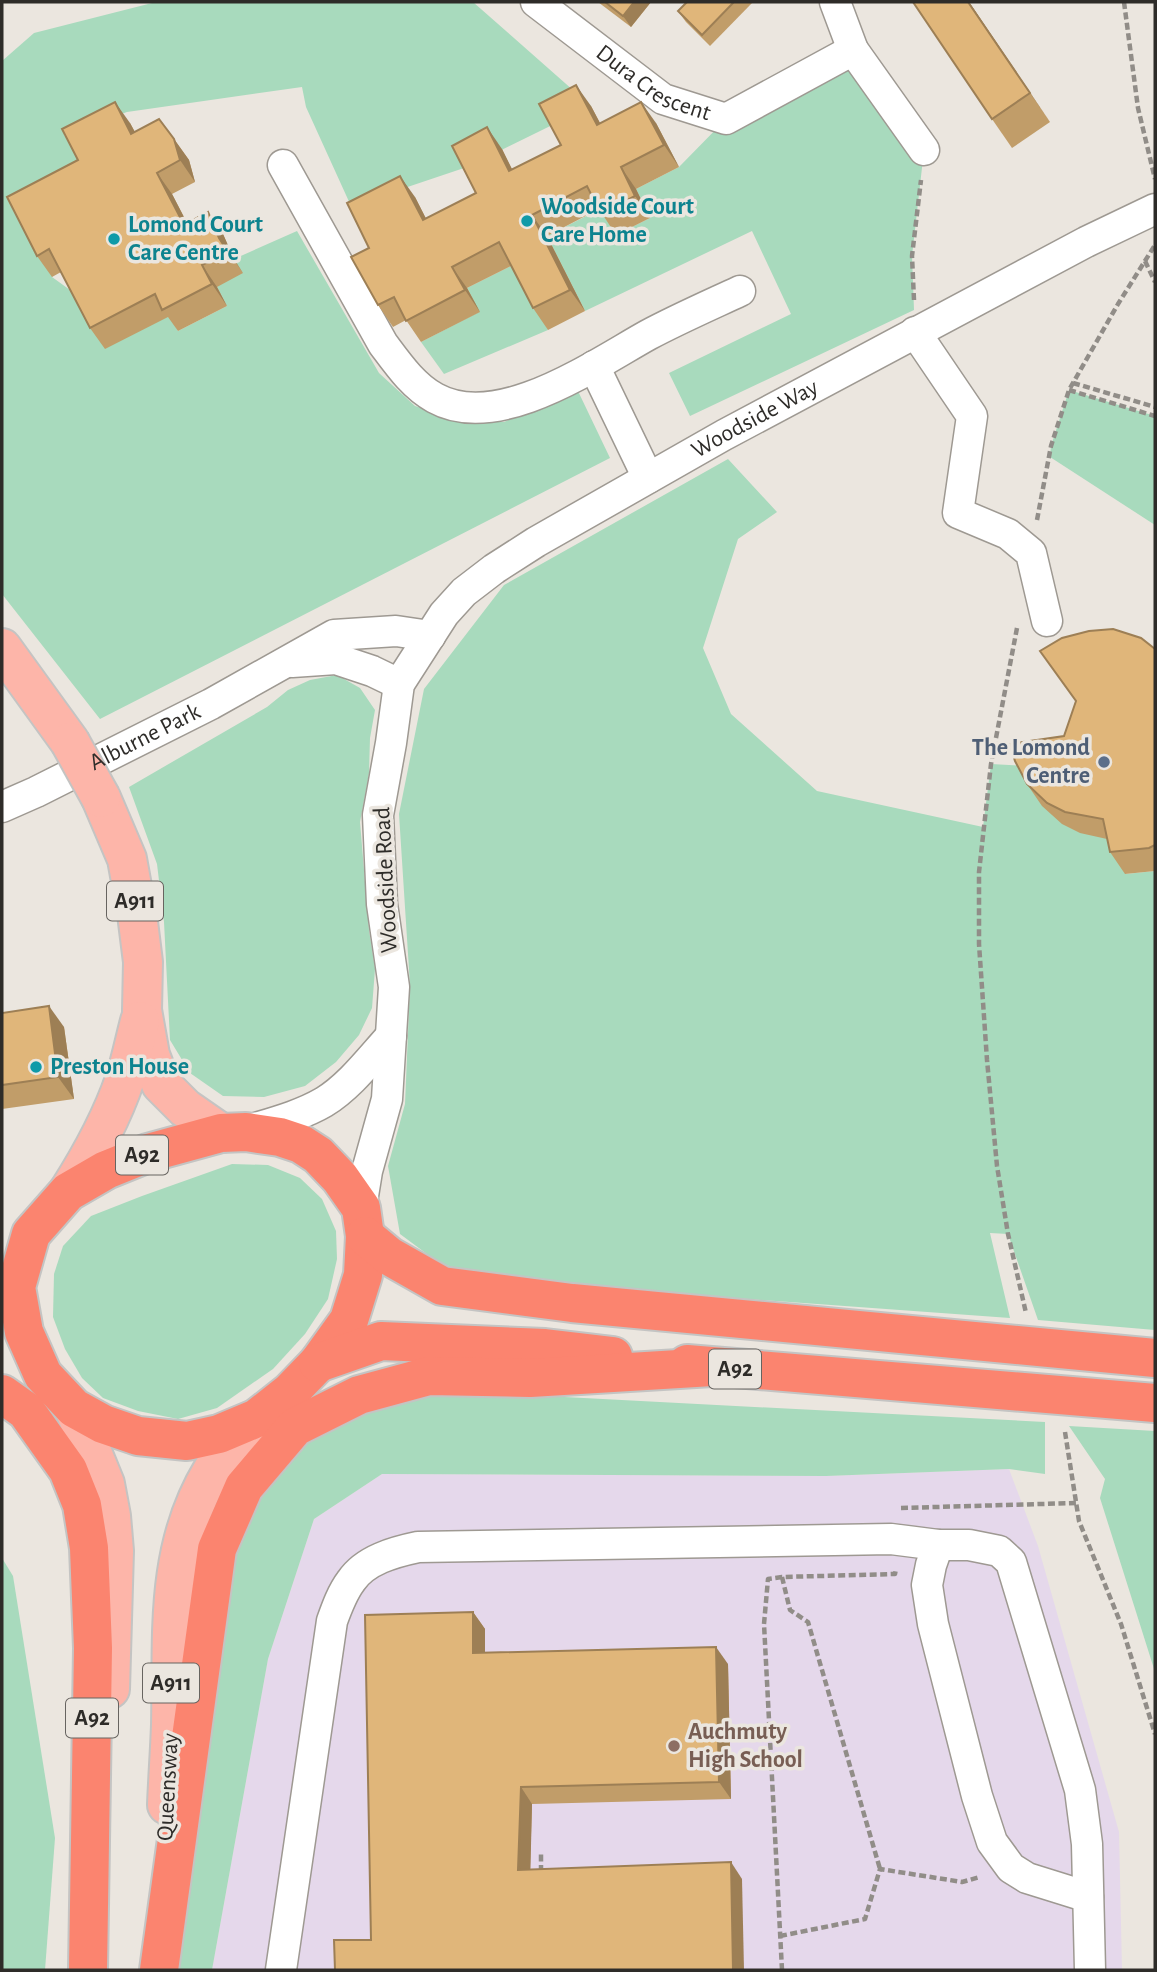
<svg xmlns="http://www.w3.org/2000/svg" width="1157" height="1972" viewBox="0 0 1157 1972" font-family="'Alegreya Sans',sans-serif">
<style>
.education{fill:#e5d8eb}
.green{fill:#a8dabd}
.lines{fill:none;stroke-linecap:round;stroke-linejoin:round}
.minor-casing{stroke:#9e9992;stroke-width:33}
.major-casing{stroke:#c4c4c3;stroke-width:42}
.highway-casing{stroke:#c4c4c3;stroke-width:42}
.path{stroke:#918d88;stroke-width:4.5;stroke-dasharray:7 3.5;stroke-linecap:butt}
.minor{stroke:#fff;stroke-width:30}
.major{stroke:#fdb5a9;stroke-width:38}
.highway{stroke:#fb846f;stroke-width:38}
.major-bridge-casing{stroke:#c4c4c3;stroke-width:42;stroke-linecap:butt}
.major-bridge{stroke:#fdb5a9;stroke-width:38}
.wall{fill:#c19d69}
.shaded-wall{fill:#9d7f55}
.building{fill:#e0b67a;stroke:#9d7f55;stroke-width:2}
.culture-dot{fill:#0f9aa8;stroke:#ebe6df;stroke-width:2.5}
.service-dot{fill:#5c6f8a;stroke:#ebe6df;stroke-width:2.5}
.education-dot{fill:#8d6e63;stroke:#ebe6df;stroke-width:2.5}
.labels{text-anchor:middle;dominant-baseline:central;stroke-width:7;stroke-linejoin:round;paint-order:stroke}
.shield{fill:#ebe6df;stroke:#676460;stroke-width:2}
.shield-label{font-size:23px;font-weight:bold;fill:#2e2c29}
.street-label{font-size:24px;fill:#2e2c29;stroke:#ebe6df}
.culture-label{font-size:24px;font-weight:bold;fill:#0d838f;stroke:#ebe6df;text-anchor:start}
.service-label{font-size:24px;font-weight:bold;fill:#4e5e75;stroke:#ebe6df;text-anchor:end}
.education-label{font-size:24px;font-weight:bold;fill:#785e54;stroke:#ebe6df;text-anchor:start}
</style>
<rect width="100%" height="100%" fill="#ebe6df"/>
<polygon class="education" points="1009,1469 1038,1546 1119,1832 1122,1970 212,1970 268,1659 314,1519 382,1474 826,1476"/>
<g class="green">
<polygon points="156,2 473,2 591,106 467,167 351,206 306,107 302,87 127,112 64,135 78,151 93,181 52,277 77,295 170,316 178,331 227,306 217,287 234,259 297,231 379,373 415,406 458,420 504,422 577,389 610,458 100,719 2,594 2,61 34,33"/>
<polygon points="853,50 924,150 912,256 914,310 690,416 669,373 791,314 752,231 585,311 547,236 602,208 616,235 650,218 636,189 679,167 726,119"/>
<polygon points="515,264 548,330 444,374 421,342 479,312 467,288"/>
<polygon points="1069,390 1155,416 1155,525 1050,457 1051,446"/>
<polygon points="728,459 777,512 738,539 703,648 731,714 817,791 983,827 991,764 1025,766 1117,837 1126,874 1155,871 1155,1330 1038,1320 1008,1234 990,1233 1010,1318 498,1281 439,1263 400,1234 388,1166 405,1104 410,985 399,814 424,689 504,585"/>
<polygon points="337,675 360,688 375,710 370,738 369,773 360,822 369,930 375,969 372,1008 359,1035 336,1062 305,1086 264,1097 223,1096 190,1073 170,1040 164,922 157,864 129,787 267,707 288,690 310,680"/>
<polygon points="232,1164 268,1165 300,1178 322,1199 336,1231 337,1259 328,1299 305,1334 273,1369 217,1408 178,1419 138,1411 103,1398 82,1378 65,1349 53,1317 54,1274 63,1246 91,1216 142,1196"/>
<polygon points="430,1390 1045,1422 1045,1474 1009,1469 826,1476 382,1474 314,1519 268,1659 212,1970 177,1970 223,1594 257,1498 304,1445 359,1413"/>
<polygon points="1069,1426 1155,1431 1155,1672 1100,1498 1105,1479"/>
<polygon points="2,1558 13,1576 55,1838 45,1970 2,1970"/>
</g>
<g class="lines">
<defs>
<g id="minor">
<path id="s1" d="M536 2 663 99 726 119 853 50"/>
<polyline points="835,2 853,50 924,150"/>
<path d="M283 165 383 344C398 364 413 386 435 398 498 433 594 365 648 335 678 319 710 305 740 291"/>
<polyline points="915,332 972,416 958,513 1008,534 1031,553 1047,621"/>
<polyline points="594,366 648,478"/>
<polyline points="292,662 336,659 372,671 399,684"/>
<path id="s2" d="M2 807 36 792 211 704 334 635 396 631 430 636"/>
<path d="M246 1131C272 1123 300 1116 324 1102 350 1086 370 1059 391 1036"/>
<path id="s3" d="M361 1208 367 1171 387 1099 394 987 382 904 378 815 391 743 399 684 444 614 464 592 494 569 536 542 724 435 1086 242 1155 209"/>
<polyline points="938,1545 931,1565 927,1585 933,1624 977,1796 992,1842 1011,1868 1027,1878 1088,1897"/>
<path d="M281 1970 332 1621C337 1607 342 1593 351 1581 365 1560 394 1552 418 1547L891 1539 938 1545H969L999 1551 1011 1562 1080 1790 1087 1844 1090 1970"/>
</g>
<g id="major">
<polyline points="2,648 70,742"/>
<polyline points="101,798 127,859 137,914 143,962 142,1010 150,1055 161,1084 185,1108 221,1133"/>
<path d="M68 1192C91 1156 111 1120 125 1079 131 1060 135 1040 140 1021"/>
<polyline points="74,1408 105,1484 111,1516 114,1551 110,1689"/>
<path d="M167 1805C168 1779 170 1752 171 1725 173 1637 164 1550 212 1471 223 1453 243 1434 257 1418"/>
</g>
<g id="highway">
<polygon points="246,1132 280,1137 301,1144 318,1155 340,1178 361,1208 365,1236 363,1275 349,1320 318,1363 290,1392 257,1418 219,1434 187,1441 138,1436 103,1424 74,1408 43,1375 24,1332 16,1287 31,1234 68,1192 106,1170 148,1153 221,1133"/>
<polyline points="365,1236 389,1256 442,1286 572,1303 1155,1358"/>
<polyline points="318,1363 381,1341 545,1348 613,1356"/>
<polyline points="687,1364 1155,1403"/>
<polyline points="2,1394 26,1411 68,1470 82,1505 89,1548 93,1648 88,1970"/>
<polyline points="159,1970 217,1549 244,1487 295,1427 359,1395 429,1376 530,1378 712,1367"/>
</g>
</defs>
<use href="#minor" class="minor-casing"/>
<use href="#major" class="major-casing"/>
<use href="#highway" class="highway-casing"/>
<g class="path">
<polyline points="1124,2 1138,108 1155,179"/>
<polyline points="1145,261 1155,282"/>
<polyline points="914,300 912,256 921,180"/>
<polyline points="1073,383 1155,407"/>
<polyline points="1069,390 1155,416"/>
<polyline points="1037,520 1051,446 1069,390 1118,304 1155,245"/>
<polyline points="1017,628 991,764 979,872 979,944 987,1060 997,1166 1008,1234 1026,1313"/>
<polyline points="1065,1432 1079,1521 1121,1624 1155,1734"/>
<polyline points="901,1508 1076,1503"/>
<polyline points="782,1577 790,1610 808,1622 880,1869"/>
<polyline points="541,1872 541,1852"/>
<polyline points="780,1936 865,1919 880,1869 962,1882 980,1877"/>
<polyline points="782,1970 764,1624 768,1579 782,1577 895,1574 896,1569"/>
</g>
<use href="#minor" class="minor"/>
<use href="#major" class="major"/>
<use href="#highway" class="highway"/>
<defs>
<polyline id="major-bridge" points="70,742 101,798"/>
</defs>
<use href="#major-bridge" class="major-bridge-casing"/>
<use href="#major-bridge" class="major-bridge"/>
</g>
<g class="wall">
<polygon points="598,2 651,2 631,27"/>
<polygon points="687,2 753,2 710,46 686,22 678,11"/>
<polygon points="969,2 1050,122 1012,148 992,119"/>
<polygon points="591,106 600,123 656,123 679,167 636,189 650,218 616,235 599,209 547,236 585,311 548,330 533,308 511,266 467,288 480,312 421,342 406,320 393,327 378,305 369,248 415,197 426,219 476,193 502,149 512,170 561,145"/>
<polygon points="130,123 135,132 174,139 189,160 195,182 172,194 187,223 223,234 234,259 243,273 217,287 227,306 178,331 168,317 105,349 90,328 61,272 52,277 37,256"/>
<polygon points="1155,649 1155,871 1125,874 1110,852 1107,839 1080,833 1062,824 1042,806 1027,784 1064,736"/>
<polygon points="2,1013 64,1027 74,1099 2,1109"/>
<polygon points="473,1612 485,1629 485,1652 728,1664 731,1799 532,1804 530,1870 742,1879 371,1940"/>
</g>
<g class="shaded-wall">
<polygon points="634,2 651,2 631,27 623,16"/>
<polygon points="968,2 969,2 1050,122 1030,93"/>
<polygon points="576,85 591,106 612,146 597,125"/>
<polygon points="115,102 130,123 147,155 131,134"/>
<polygon points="641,102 656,123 679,167 664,145"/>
<polygon points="487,127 502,149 524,193 509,171"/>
<polygon points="174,139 189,160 195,182 180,160"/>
<polygon points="621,167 636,189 650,218 635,196"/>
<polygon points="157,173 172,194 199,246 184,225"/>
<polygon points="400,176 415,197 438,242 423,220"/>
<polygon points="208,212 223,234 234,259 243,273 219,238"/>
<polygon points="532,215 547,236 585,311 570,290"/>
<polygon points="202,265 217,287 227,306 212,284"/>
<polygon points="452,267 467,288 480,312 465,290"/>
<polygon points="49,1006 64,1027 74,1099 58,1077"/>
<polygon points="473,1612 485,1629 485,1669 473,1653"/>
<polygon points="716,1647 728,1664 731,1799 719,1782"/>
<polygon points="521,1787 532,1804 530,1887 518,1870"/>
<polygon points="731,1862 742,1879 744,1970 733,1970"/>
</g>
<g class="building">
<polygon points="605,2 634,2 623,16"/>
<polygon points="687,2 734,2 702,35 678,11"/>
<polygon points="913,2 968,2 1030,93 992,119"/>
<polygon points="576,85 597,125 641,102 664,145 621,167 635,196 601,214 587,186 532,215 570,290 533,308 499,242 452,267 465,290 406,321 394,297 378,305 351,257 369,248 347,203 400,176 423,220 476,193 452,146 487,127 509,171 561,145 539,104"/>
<polygon points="115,102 131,134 159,119 174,139 180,160 157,173 184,225 208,212 219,238 228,252 202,265 212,284 162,310 155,294 90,328 49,249 37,256 7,197 78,160 62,129"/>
<polygon points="1113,629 1141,638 1155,649 1155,845 1149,848 1110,852 1103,819 1065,812 1047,803 1027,784 1015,761 1010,744 1064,736 1076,701 1040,651 1062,638 1089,631"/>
<polygon points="49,1006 58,1077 2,1085 2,1013"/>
<polygon points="473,1612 473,1653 716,1647 719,1782 521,1787 518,1870 731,1862 733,1970 335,1970 334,1940 371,1940 365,1615"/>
</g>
<g class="culture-dot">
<circle cx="527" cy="221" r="7"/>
<circle cx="114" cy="239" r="7"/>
<circle cx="36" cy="1067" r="7"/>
</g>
<circle class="service-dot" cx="1104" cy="762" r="7"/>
<circle class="education-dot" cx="674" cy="1746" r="7"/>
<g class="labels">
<g class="shield">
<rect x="107" y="881.5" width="56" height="39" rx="5"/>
<rect x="116" y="1135.5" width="52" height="39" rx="5"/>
<rect x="709" y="1349.5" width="52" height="39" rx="5"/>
<rect x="143" y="1663.5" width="56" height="39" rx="5"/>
<rect x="66" y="1698.5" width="52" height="39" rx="5"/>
</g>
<g class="shield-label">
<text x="135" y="901">A911</text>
<text x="142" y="1155">A92</text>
<text x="735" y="1369">A92</text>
<text x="171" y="1683">A911</text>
<text x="92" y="1718">A92</text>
</g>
<g class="street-label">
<text stroke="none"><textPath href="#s1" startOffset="144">Dura Crescent</textPath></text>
<text stroke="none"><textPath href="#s3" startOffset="982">Woodside Way</textPath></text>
<text stroke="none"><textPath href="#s2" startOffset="159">Alburne Park</textPath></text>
<text transform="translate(386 880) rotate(-93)">Woodside Road</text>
<text transform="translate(168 1787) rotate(-87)">Queensway</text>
</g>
<g class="culture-label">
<text x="541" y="207">Woodside Court<tspan x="541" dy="28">Care Home</tspan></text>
<text x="128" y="225">Lomond Court<tspan x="128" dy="28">Care Centre</tspan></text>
<text x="50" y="1067">Preston House</text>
</g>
<g class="service-label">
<text x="1090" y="748">The Lomond<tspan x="1090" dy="28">Centre</tspan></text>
</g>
<g class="education-label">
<text x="688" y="1732">Auchmuty<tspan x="688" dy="28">High School</tspan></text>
</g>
</g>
<rect width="1157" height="1972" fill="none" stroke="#2e2c29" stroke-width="7"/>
</svg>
